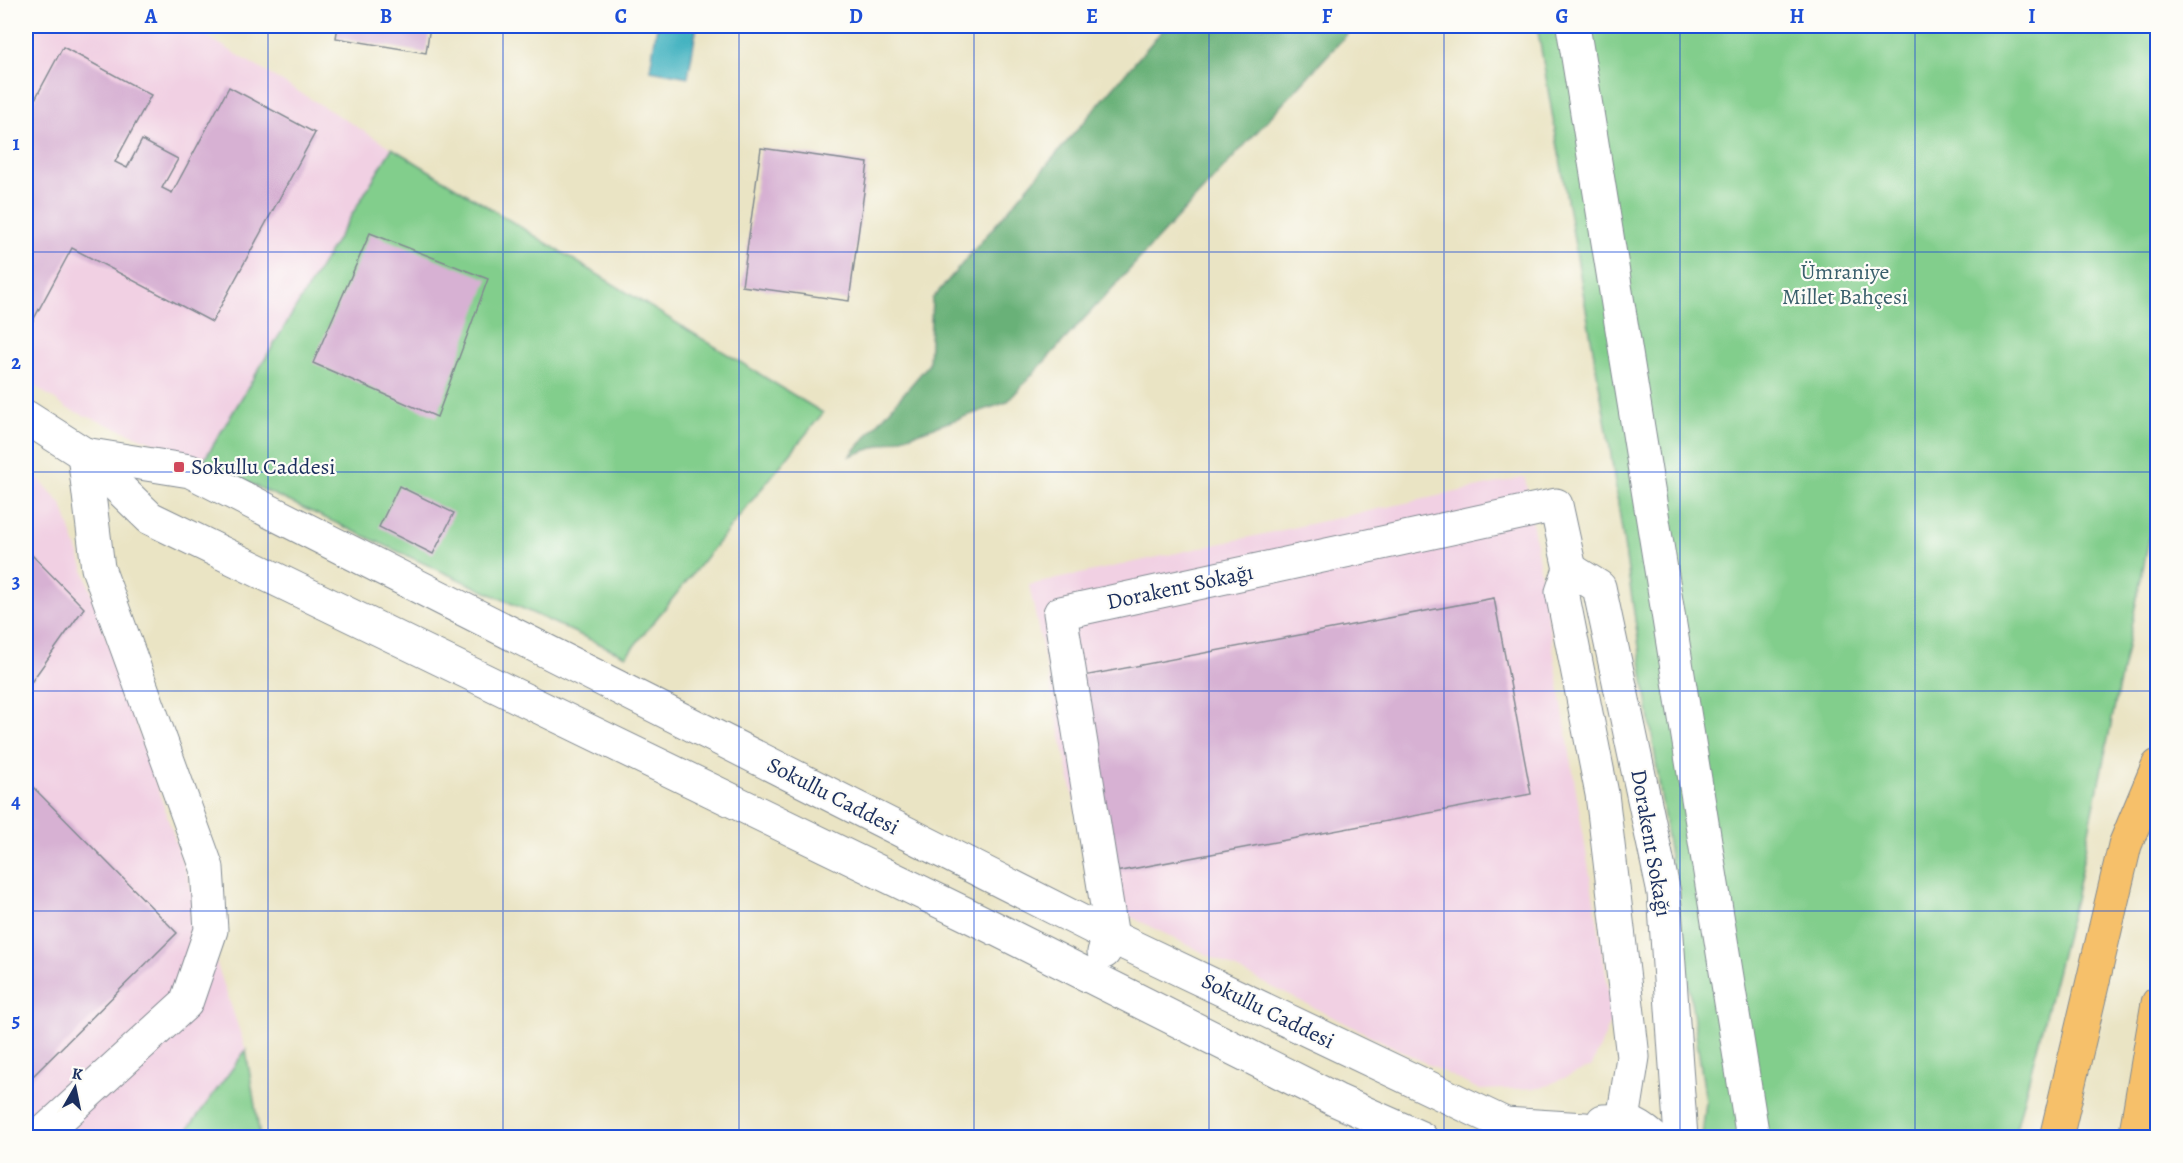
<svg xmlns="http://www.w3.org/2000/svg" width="2183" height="1163" viewBox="0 0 2183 1163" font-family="Alegreya,serif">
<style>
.built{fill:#f1d0e3}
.green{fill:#82ce8c;stroke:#4e7e75;stroke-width:1.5}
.forest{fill:#69b178;stroke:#42706b;stroke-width:1.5}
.water{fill:#45b3c1;stroke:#307190;stroke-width:1.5}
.building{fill:#d7b1d3}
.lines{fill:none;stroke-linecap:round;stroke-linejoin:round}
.minor-casing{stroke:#828a91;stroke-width:35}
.highway-casing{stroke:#828a91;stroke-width:35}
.minor{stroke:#fff;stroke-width:33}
.highway{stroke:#f6c06b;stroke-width:33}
.grid{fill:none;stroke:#1d4ed8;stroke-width:1.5;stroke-opacity:0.55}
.poi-dot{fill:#d1495b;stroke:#fdfcf7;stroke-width:2}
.labels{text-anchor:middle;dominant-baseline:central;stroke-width:4.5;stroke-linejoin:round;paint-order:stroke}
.park-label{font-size:22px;fill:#3a5f6c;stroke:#fdfcf7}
.poi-label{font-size:22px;fill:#1b2f5e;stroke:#fdfcf7;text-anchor:start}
.street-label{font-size:22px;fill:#1b2f5e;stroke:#fdfcf7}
.neatline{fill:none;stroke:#1d4ed8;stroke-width:2}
.grid-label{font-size:20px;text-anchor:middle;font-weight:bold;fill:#1d4ed8}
</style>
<rect width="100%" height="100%" fill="#fdfcf7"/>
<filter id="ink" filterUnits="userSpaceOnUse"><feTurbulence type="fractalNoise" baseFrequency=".0167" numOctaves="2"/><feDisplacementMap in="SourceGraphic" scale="12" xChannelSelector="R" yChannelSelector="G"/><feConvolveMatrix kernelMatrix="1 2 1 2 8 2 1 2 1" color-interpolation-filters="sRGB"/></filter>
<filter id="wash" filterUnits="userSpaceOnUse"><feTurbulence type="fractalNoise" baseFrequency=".008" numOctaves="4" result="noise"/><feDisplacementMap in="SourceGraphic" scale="24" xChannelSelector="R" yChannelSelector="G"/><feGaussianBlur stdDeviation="1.35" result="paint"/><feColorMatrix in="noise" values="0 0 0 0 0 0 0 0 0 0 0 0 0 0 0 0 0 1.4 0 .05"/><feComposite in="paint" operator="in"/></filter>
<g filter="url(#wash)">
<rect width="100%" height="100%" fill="#eae4c4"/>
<g class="built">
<polygon points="34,26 190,26 392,148 203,462 68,409 26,380 26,30"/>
<polygon points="26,465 62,505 246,1050 182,1137 26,1137"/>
<polygon points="1525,477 1613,1017 1592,1066 1541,1088 1480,1090 1095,899 1029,585"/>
</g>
<g class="green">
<polygon points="1537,26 2157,26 2157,501 2075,899 2014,1137 1702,1137 1706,1102 1609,442"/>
<polygon points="392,148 823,413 626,656 203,462"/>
<polygon points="246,1050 260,1137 182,1137"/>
</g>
<polygon class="forest" points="1166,26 1389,26 1351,30 1007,402 850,456 929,364 932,299"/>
<polygon class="water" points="657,26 697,26 688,77 650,70"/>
<g id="blocks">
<g class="building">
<polygon points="338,26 430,26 426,53 336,38"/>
<polygon points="63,47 151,95 115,162 127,168 142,140 178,159 162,188 172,193 229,87 315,133 212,322 72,248 30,326 26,324 26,116"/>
<polygon points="761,148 868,163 849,301 742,286"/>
<polygon points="370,233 488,279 437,417 313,363"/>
<polygon points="399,486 454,513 433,554 379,527"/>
<polygon points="26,549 84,608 27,688 26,686"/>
<polygon points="1494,598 1531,794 1110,873 1073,678"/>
<polygon points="26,780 177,933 26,1083"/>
</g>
</g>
</g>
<g filter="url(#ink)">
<use href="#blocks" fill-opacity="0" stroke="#828a91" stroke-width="1.5"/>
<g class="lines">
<defs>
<g id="minor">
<polyline points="1573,26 1753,1138"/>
<polyline points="26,417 84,454 150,518 970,916 1336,1100 1421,1138"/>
<polyline points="84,454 190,471 1112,937 1505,1124 1585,1129"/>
<polyline points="1570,569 1599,587 1664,893 1681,1138"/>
<polyline points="1104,952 1112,937 1060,613 1556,505 1570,569 1562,592 1602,794 1628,1014 1633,1057 1623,1120"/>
<path d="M1603 1121C1626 1120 1635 1122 1653 1138"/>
<polyline points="38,1138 186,1003 211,930 207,868 98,568 84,454"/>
</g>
<g id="highway">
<polyline points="2056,1138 2125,845 2158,766"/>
<polyline points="2135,1138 2158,1003"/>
</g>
</defs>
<use href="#minor" class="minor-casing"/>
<use href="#highway" class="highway-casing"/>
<use href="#minor" class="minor"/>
<use href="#highway" class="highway"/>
</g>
</g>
<path class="grid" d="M268 26V1138M503 26V1138M739 26V1138M974 26V1138M1209 26V1138M1444 26V1138M1680 26V1138M1915 26V1138M26 252H2158M26 472H2158M26 691H2158M26 911H2158"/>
<rect class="poi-dot" x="173" y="461" width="12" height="12" rx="3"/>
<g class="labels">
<g class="park-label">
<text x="1845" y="272">Ümraniye<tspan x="1845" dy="25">Millet Bahçesi</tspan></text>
</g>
<g class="poi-label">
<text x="191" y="467">Sokullu Caddesi</text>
</g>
<g class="street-label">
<text transform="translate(1180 587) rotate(-12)">Dorakent Sokağı</text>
<text transform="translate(833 796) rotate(27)">Sokullu Caddesi</text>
<text transform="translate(1651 843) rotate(80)">Dorakent Sokağı</text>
<text transform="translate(1268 1011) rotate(26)">Sokullu Caddesi</text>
</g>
</g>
<rect width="2183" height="1163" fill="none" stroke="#fdfcf7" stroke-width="66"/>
<g transform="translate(75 1088) rotate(9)" stroke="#fdfcf7" stroke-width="4.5" paint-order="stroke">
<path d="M0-4.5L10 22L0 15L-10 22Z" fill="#1b2f5e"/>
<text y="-9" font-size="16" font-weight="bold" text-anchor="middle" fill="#1b2f5e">K</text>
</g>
<rect x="33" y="33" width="2117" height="1097" class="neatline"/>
<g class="grid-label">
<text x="151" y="23">A</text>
<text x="386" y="23">B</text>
<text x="621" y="23">C</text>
<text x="856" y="23">D</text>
<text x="1092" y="23">E</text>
<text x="1327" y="23">F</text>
<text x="1562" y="23">G</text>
<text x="1797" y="23">H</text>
<text x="2032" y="23">I</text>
<text x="16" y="150">1</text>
<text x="16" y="369">2</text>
<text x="16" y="588">3</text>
<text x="16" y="808">4</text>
<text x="16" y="1027">5</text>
</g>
</svg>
